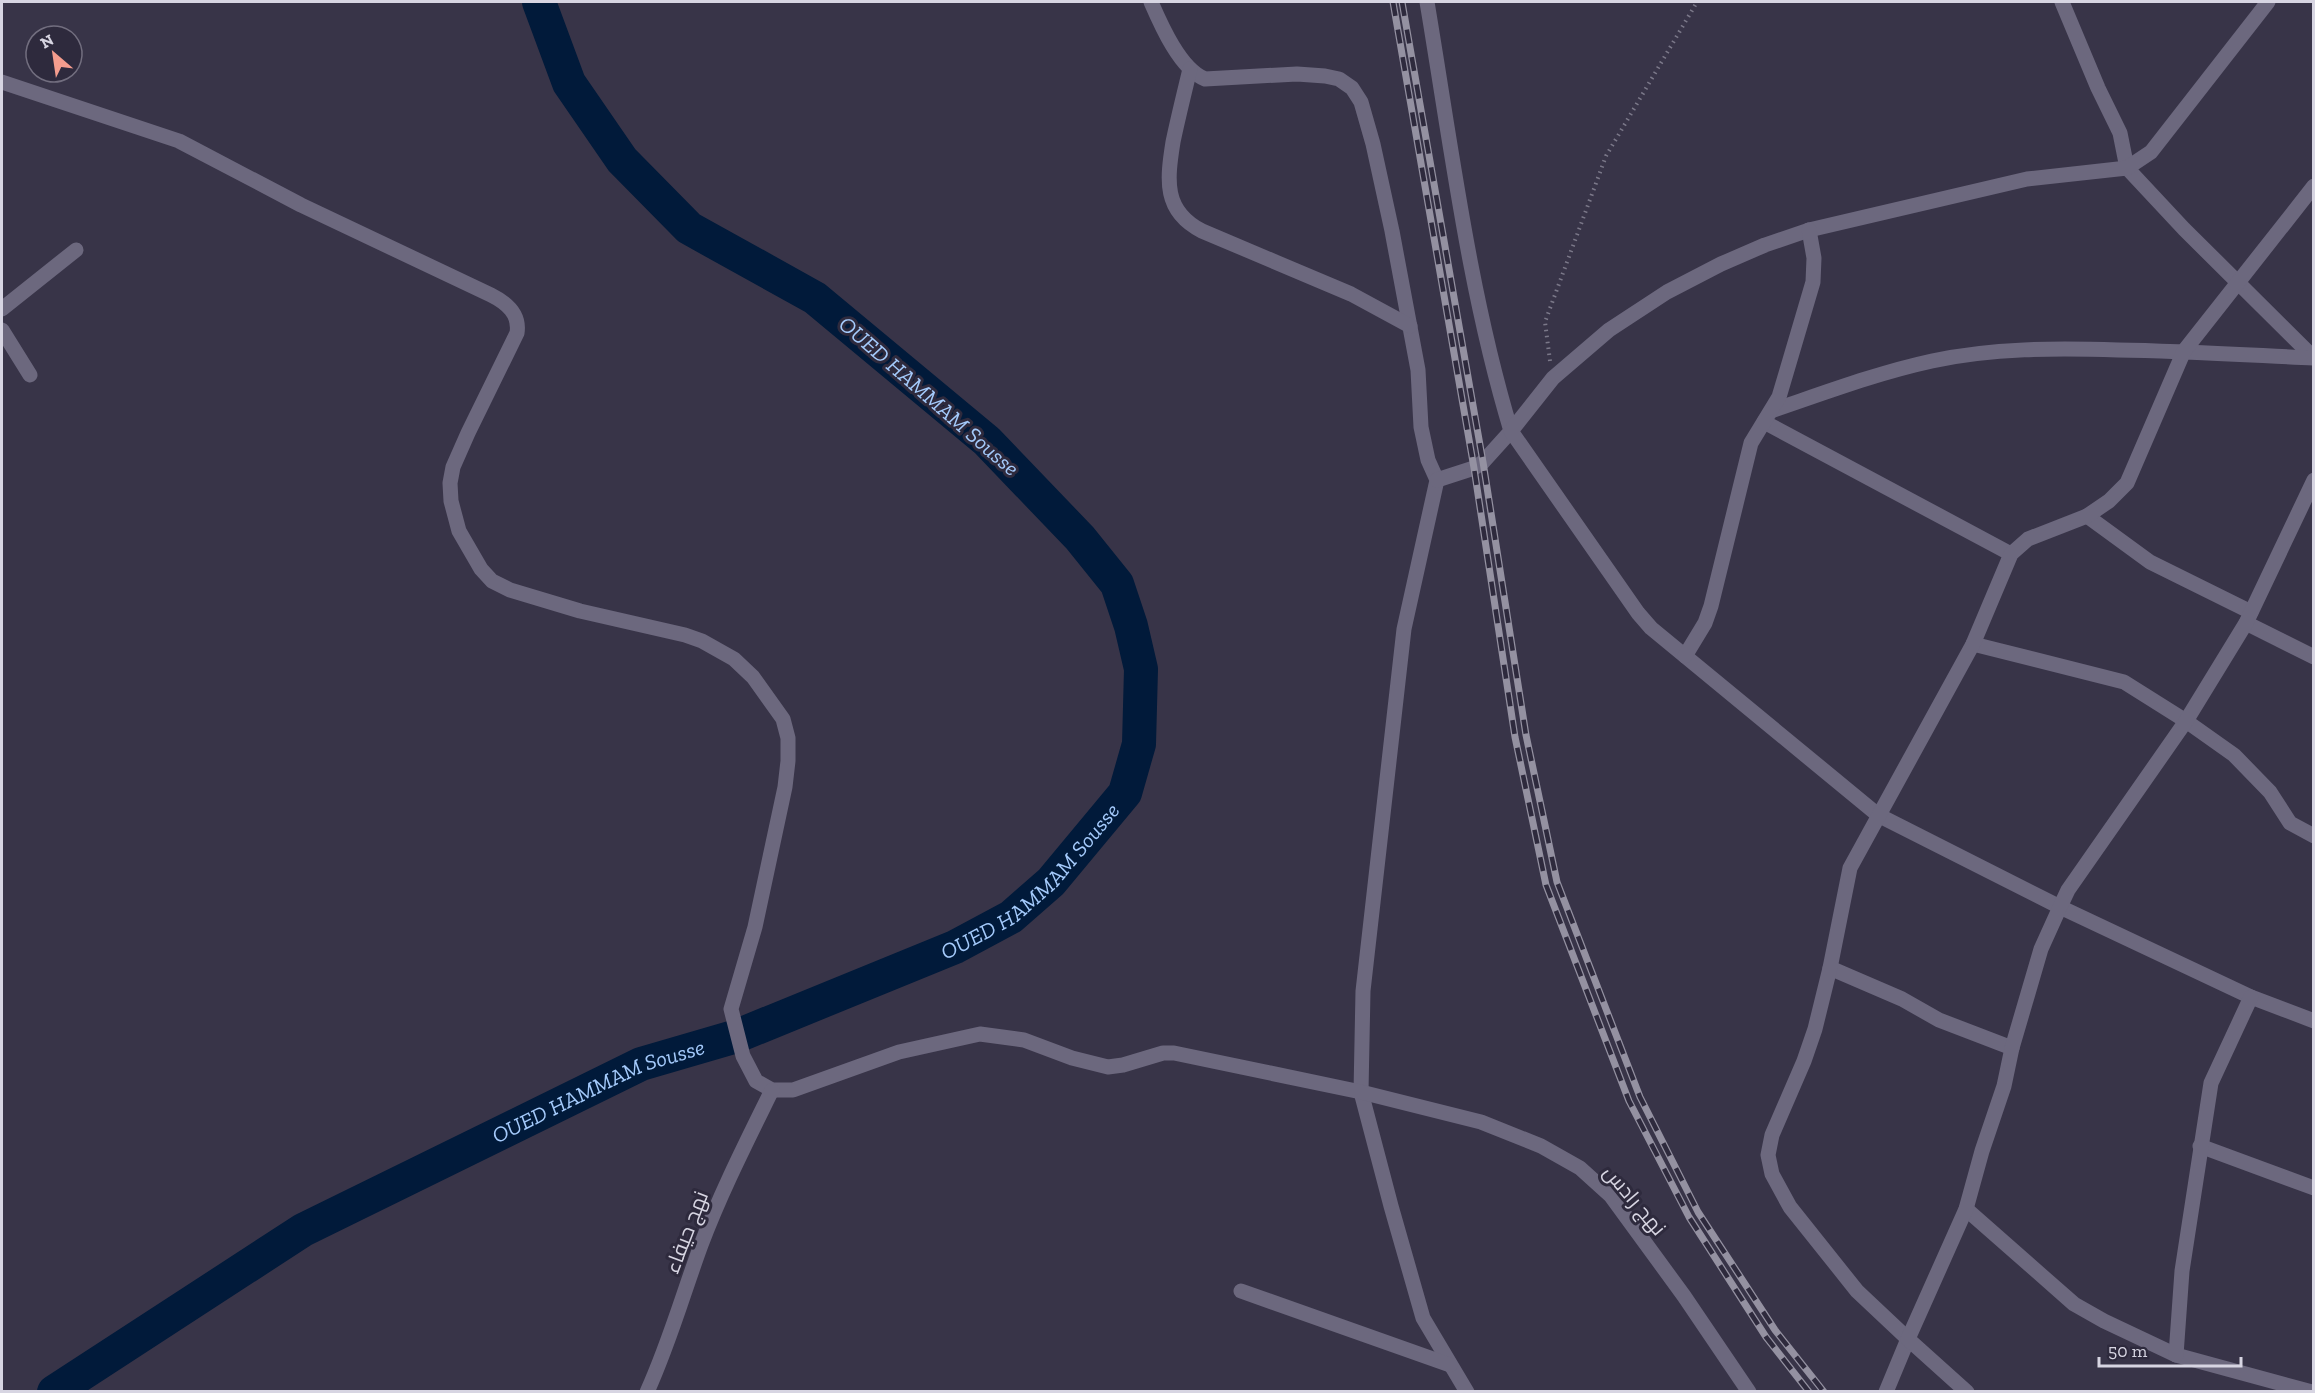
<svg xmlns="http://www.w3.org/2000/svg" width="2315" height="1393" viewBox="0 0 2315 1393" font-family="'Zilla Slab',Cairo,serif">
<style>
.lines{fill:none;stroke-linecap:round;stroke-linejoin:round}
.river{stroke:#011a3a;stroke-width:34}
.path{stroke:#7b7889;stroke-width:4;stroke-dasharray:1.5 4.5;stroke-linecap:butt}
.minor{stroke:#6c687e;stroke-width:15}
.rail-casing{stroke:#9491a1;stroke-width:7}
.rail{stroke:#2e2a3d;stroke-width:4.5;stroke-dasharray:14;stroke-linecap:butt}
.labels{text-anchor:middle;dominant-baseline:central;stroke-width:6;stroke-linejoin:round;paint-order:stroke}
.street-label{font-size:21px;fill:#d7d5e2;stroke:#2e2a3d}
.water-label{font-size:22px;font-style:italic;fill:#a4cafb;stroke:#2e2a3d}
</style>
<rect width="100%" height="100%" fill="#383448"/>
<g class="lines">
<path class="river" id="s1" d="M54 1392 303 1230 641 1064 737 1036 955 947 1011 917 1051 882 1125 793 1139 744 1141 669 1131 626 1117 584 1080 538 987 441 815 298 689 228 622 160 569 83 539 2"/>
<polyline class="path" points="1550,361 1545,322 1606,156 1697,2"/>
<g class="minor">
<path d="M1151 2C1161 25 1180 69 1205 79L1297 74 1325 76 1339 79 1352 88 1361 102 1373 144 1392 231 1418 370 1421 427 1428 460 1437 480 1404 629 1363 991 1361 1092 1391 1206 1423 1318 1467 1392"/>
<path d="M1427 2C1451 145 1469 292 1511 431L1483 462 1474 468 1437 480"/>
<polyline points="2062,2 2098,88 2120,133 2127,168 2184,229 2314,358"/>
<polyline points="2268,2 2151,152 2127,168 2027,179 1809,230 1765,245 1721,264 1667,292 1609,330 1553,378 1511,431 1638,613 1651,628 1878,815 2060,907 2251,997 2314,1021"/>
<path d="M1190 69C1184 94 1178 118 1173 142 1167 180 1163 211 1202 231L1351 294 1410 326"/>
<path d="M2 82 179 141 301 205 491 295C507 303 520 314 517 333L468 433 453 467 450 483 451 501 459 531 481 569 492 581 510 590 580 611 685 635 702 641 734 659 753 677 783 719 788 738V761L785 787 755 927 731 1009 743 1056 756 1081 772 1090H793L899 1052 980 1034 1024 1040 1072 1058 1108 1067 1123 1065 1163 1053H1174L1361 1092 1481 1122 1541 1146 1580 1168 1611 1196 1684 1296 1749 1392"/>
<polyline points="2,309 76,250"/>
<polyline points="2,330 30,375"/>
<path d="M1771 411C1824 393 1877 373 1932 361 1992 348 2056 348 2118 350 2183 351 2248 355 2314 358"/>
<polyline points="1764,422 2011,554"/>
<polyline points="2087,516 2150,562 2251,612"/>
<polyline points="2246,623 2314,657"/>
<polyline points="1973,644 2124,682 2186,721 2234,755 2270,792 2290,823 2314,836"/>
<polyline points="1685,656 1705,623 1711,606 1751,443 1779,397 1813,282 1814,258 1809,230"/>
<polyline points="1830,968 1902,999 1939,1020 2012,1048"/>
<polyline points="2200,1146 2314,1188"/>
<polyline points="1966,1209 2074,1304 2104,1321 2176,1355 2312,1392"/>
<polyline points="1241,1291 1450,1365"/>
<polyline points="2176,1355 2182,1271 2211,1083 2251,997"/>
<path d="M647 1392C669 1344 683 1294 701 1245 721 1192 747 1141 772 1090"/>
<polyline points="1886,1392 1908,1339 1857,1291 1790,1207 1772,1174 1768,1155 1772,1135 1804,1061 1815,1029 1830,968 1850,868 1973,644 2011,554 2028,539 2087,516 2109,501 2127,483 2184,351 2314,186"/>
<polyline points="1967,1392 1908,1339 1966,1209 1982,1151 2004,1086 2012,1048 2041,949 2060,907 2068,890 2186,721 2246,623 2314,480"/>
</g>
<defs>
<g id="rail">
<polyline points="1393,2 1474,468 1515,737 1546,885 1629,1101 1689,1217 1766,1337 1809,1392"/>
<polyline points="1402,2 1483,462 1526,735 1557,882 1640,1097 1698,1212 1775,1330 1824,1392"/>
</g>
</defs>
<use href="#rail" class="rail-casing"/>
<use href="#rail" class="rail"/>
</g>
<g class="labels">
<g class="street-label">
<text transform="translate(1635 1200) rotate(50)">نهج رادس</text>
<text transform="translate(686 1232) rotate(-69)">نهج حيفاء</text>
</g>
<g class="water-label">
<text transform="translate(929 396) rotate(41)">OUED HAMMAM Sousse</text>
<text stroke="none"><textPath href="#s1" startOffset="1110">OUED HAMMAM Sousse</textPath></text>
<text stroke="none"><textPath href="#s1" startOffset="624">OUED HAMMAM Sousse</textPath></text>
</g>
</g>
<rect width="2315" height="1393" fill="none" stroke="#d7d5e2" stroke-width="6"/>
<g transform="translate(54 54) rotate(331)"><circle r="28" fill="#2e2a3d" stroke="#726e7f" stroke-width="1.5"/>
<path d="M0-4.5L10 22L0 15L-10 22Z" fill="#f59d8e"/>
<text y="-9" font-size="16" font-weight="bold" text-anchor="middle" fill="#d7d5e2">N</text>
</g>
<path d="M2099 1357v9h142v-9" fill="none" stroke="#d7d5e2" stroke-width="3"/>
<text x="2108" y="1357" font-size="18" fill="#d7d5e2" stroke="#2e2a3d" stroke-width="4.5" paint-order="stroke">50 m</text>
</svg>
